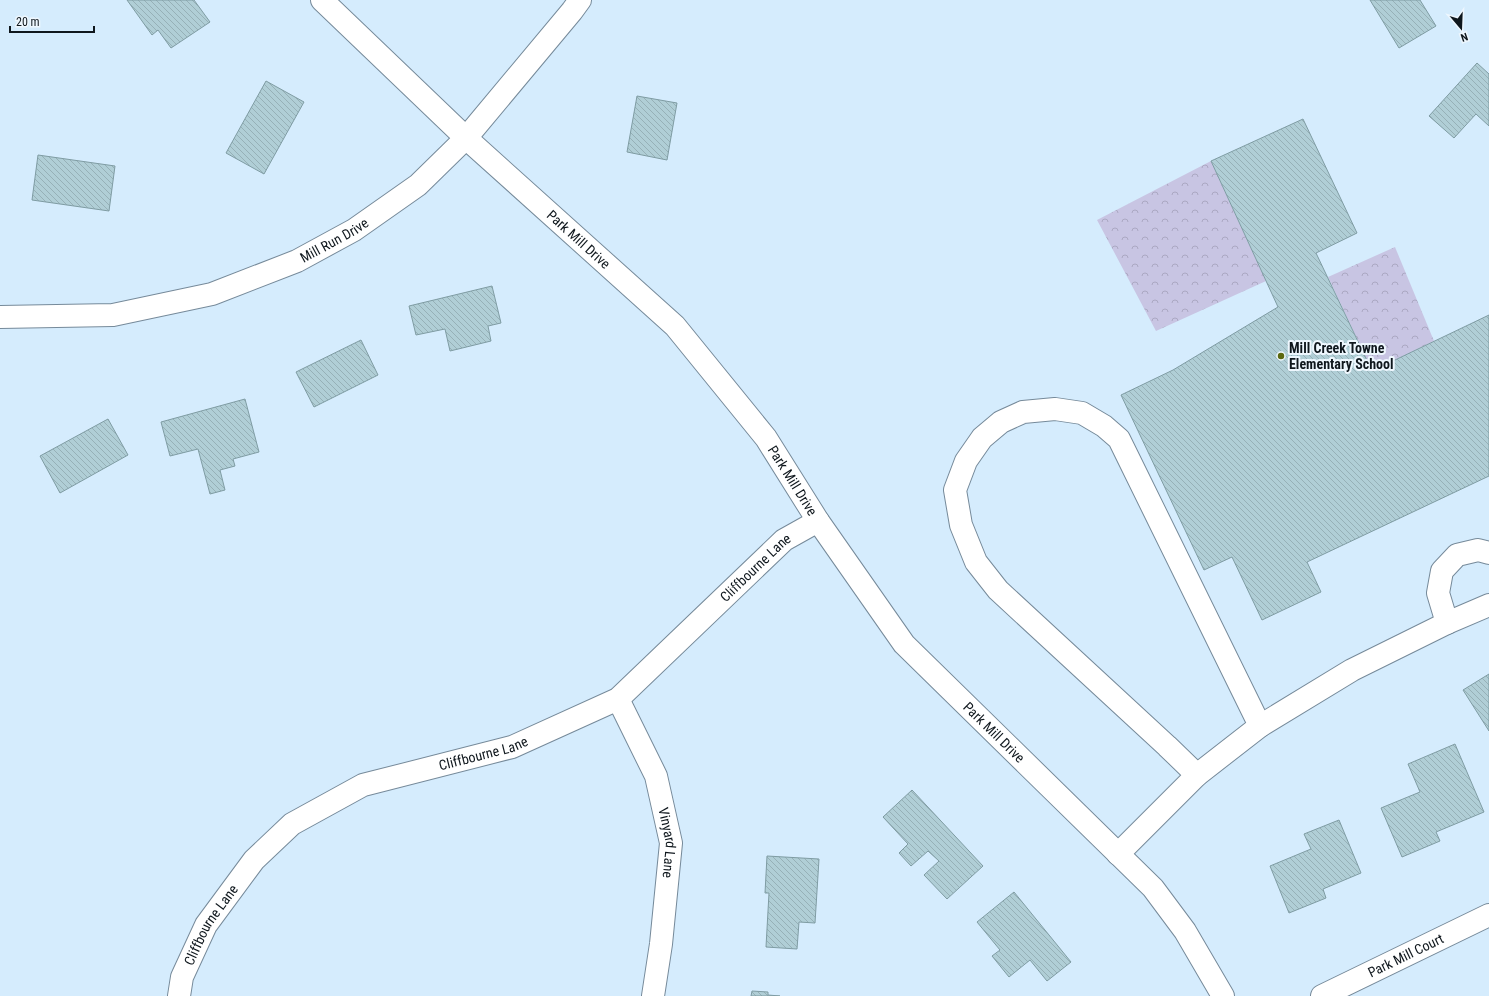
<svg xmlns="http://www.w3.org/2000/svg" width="1489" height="996" viewBox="0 0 1489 996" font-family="'Roboto Condensed',sans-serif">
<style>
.park{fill:url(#park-crowns)}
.building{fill:url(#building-back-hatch);stroke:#7f9ca3}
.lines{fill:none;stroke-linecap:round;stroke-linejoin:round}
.minor-casing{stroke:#768a9a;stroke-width:24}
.minor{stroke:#fff;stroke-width:22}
.poi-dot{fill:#5b6810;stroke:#eef7fe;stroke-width:1.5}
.labels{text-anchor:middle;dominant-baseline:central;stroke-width:4;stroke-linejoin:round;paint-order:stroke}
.street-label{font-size:14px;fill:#0f171d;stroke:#eef7fe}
.poi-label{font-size:14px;font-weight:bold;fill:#0f171d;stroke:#eef7fe;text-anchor:start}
</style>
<defs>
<pattern id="park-crowns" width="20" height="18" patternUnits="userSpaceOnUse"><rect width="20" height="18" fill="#c8c5e3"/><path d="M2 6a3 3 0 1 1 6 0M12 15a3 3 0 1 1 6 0" fill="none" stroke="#aba8c2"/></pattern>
<pattern id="building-back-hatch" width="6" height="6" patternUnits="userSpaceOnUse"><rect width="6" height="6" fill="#b0ced6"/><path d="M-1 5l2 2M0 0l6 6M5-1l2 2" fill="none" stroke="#96b0b7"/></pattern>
</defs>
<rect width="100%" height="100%" fill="#d5ecfd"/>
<g class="park">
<polygon points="1211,161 1266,281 1156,331 1097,220"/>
<polygon points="1395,247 1434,341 1372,371 1328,277"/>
</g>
<g class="building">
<polygon points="127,0 194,0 210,22 171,48 158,30 152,35"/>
<polygon points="1370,0 1420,0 1436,26 1399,48"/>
<polygon points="1477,63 1489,74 1489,126 1476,114 1454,138 1429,116"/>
<polygon points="266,81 304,102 264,174 226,153"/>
<polygon points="637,96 677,103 667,160 627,152"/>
<polygon points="1303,119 1357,233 1316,253 1372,371 1489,315 1489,476 1307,562 1321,592 1262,620 1232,557 1204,570 1121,395 1173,370 1278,307 1211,161"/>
<polygon points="38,155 115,166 109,211 32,200"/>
<polygon points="492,286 501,323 488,326 491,341 450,351 445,329 416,335 409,306"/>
<polygon points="361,340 378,375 314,407 296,372"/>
<polygon points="245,399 259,452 233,459 235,466 220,470 225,490 210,494 198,449 170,456 161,422"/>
<polygon points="108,419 128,455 60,493 40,456"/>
<polygon points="1489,674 1489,731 1463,690"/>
<polygon points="1455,744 1484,812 1436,832 1440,841 1402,857 1381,808 1420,792 1408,764"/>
<polygon points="912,790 983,866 947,899 924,875 939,861 928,851 911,866 899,853 908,844 883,817"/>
<polygon points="1339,820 1361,873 1323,889 1326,898 1289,913 1270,866 1311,849 1304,834"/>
<polygon points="767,856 819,859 815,923 799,922 797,949 766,947 769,893 765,893"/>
<polygon points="1014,892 1071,962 1047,981 1030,960 1009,977 992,956 1000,950 977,922"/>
<polygon points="752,991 768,992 768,995 780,996 751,996"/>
</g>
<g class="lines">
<defs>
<g id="minor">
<path id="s1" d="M322 0 466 138 675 326 766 438 818 521 904 644 1153 888 1185 931 1223 996"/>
<path id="s2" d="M0 317 113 315 212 294 297 261 354 230 418 185 466 138 572 11 580 0"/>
<polyline points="1447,623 1438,593 1442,571 1457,555 1478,550 1489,553"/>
<path id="s3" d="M618 699 656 776 671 843 661 944 653 996"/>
<polyline points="1197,775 1167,746 998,590 976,562 961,525 955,490 966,461 982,438 1001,422 1023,412 1055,409 1082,413 1104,426 1119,439 1260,726"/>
<polyline points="1118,854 1197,775 1260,726 1352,670 1447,623 1489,605"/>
<path id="s4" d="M179 996 182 977 206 925 254 860 292 824 363 785 512 747 618 699 784 540 818 521"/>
<path id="s5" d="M1322 996 1489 915"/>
</g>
</defs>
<use href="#minor" class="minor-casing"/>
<use href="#minor" class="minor"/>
</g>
<circle class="poi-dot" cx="1281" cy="356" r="4"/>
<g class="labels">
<g class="street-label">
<text stroke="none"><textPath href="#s1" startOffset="351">Park Mill Drive</textPath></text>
<text stroke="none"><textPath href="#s2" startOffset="348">Mill Run Drive</textPath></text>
<text stroke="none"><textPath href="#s1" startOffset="675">Park Mill Drive</textPath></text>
<text stroke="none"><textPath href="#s4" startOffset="751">Cliffbourne Lane</textPath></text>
<text stroke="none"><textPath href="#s1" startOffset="999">Park Mill Drive</textPath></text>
<text stroke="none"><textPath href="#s4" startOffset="415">Cliffbourne Lane</textPath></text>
<text stroke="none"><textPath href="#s3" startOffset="154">Vinyard Lane</textPath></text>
<text stroke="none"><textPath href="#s4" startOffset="79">Cliffbourne Lane</textPath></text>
<text stroke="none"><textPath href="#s5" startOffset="93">Park Mill Court</textPath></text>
</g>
<g class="poi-label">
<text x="1289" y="348">Mill Creek Towne<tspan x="1289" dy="16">Elementary School</tspan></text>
</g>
</g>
<g transform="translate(1461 28) rotate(161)" stroke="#eef7fe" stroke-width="3" paint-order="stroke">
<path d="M0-3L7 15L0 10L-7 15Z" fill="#0f171d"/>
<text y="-6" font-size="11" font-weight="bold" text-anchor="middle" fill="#0f171d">N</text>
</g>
<path d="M10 26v6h84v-6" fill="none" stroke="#0f171d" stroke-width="2"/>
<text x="16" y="26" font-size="12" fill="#0f171d" stroke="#eef7fe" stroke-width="3" paint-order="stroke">20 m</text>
</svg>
